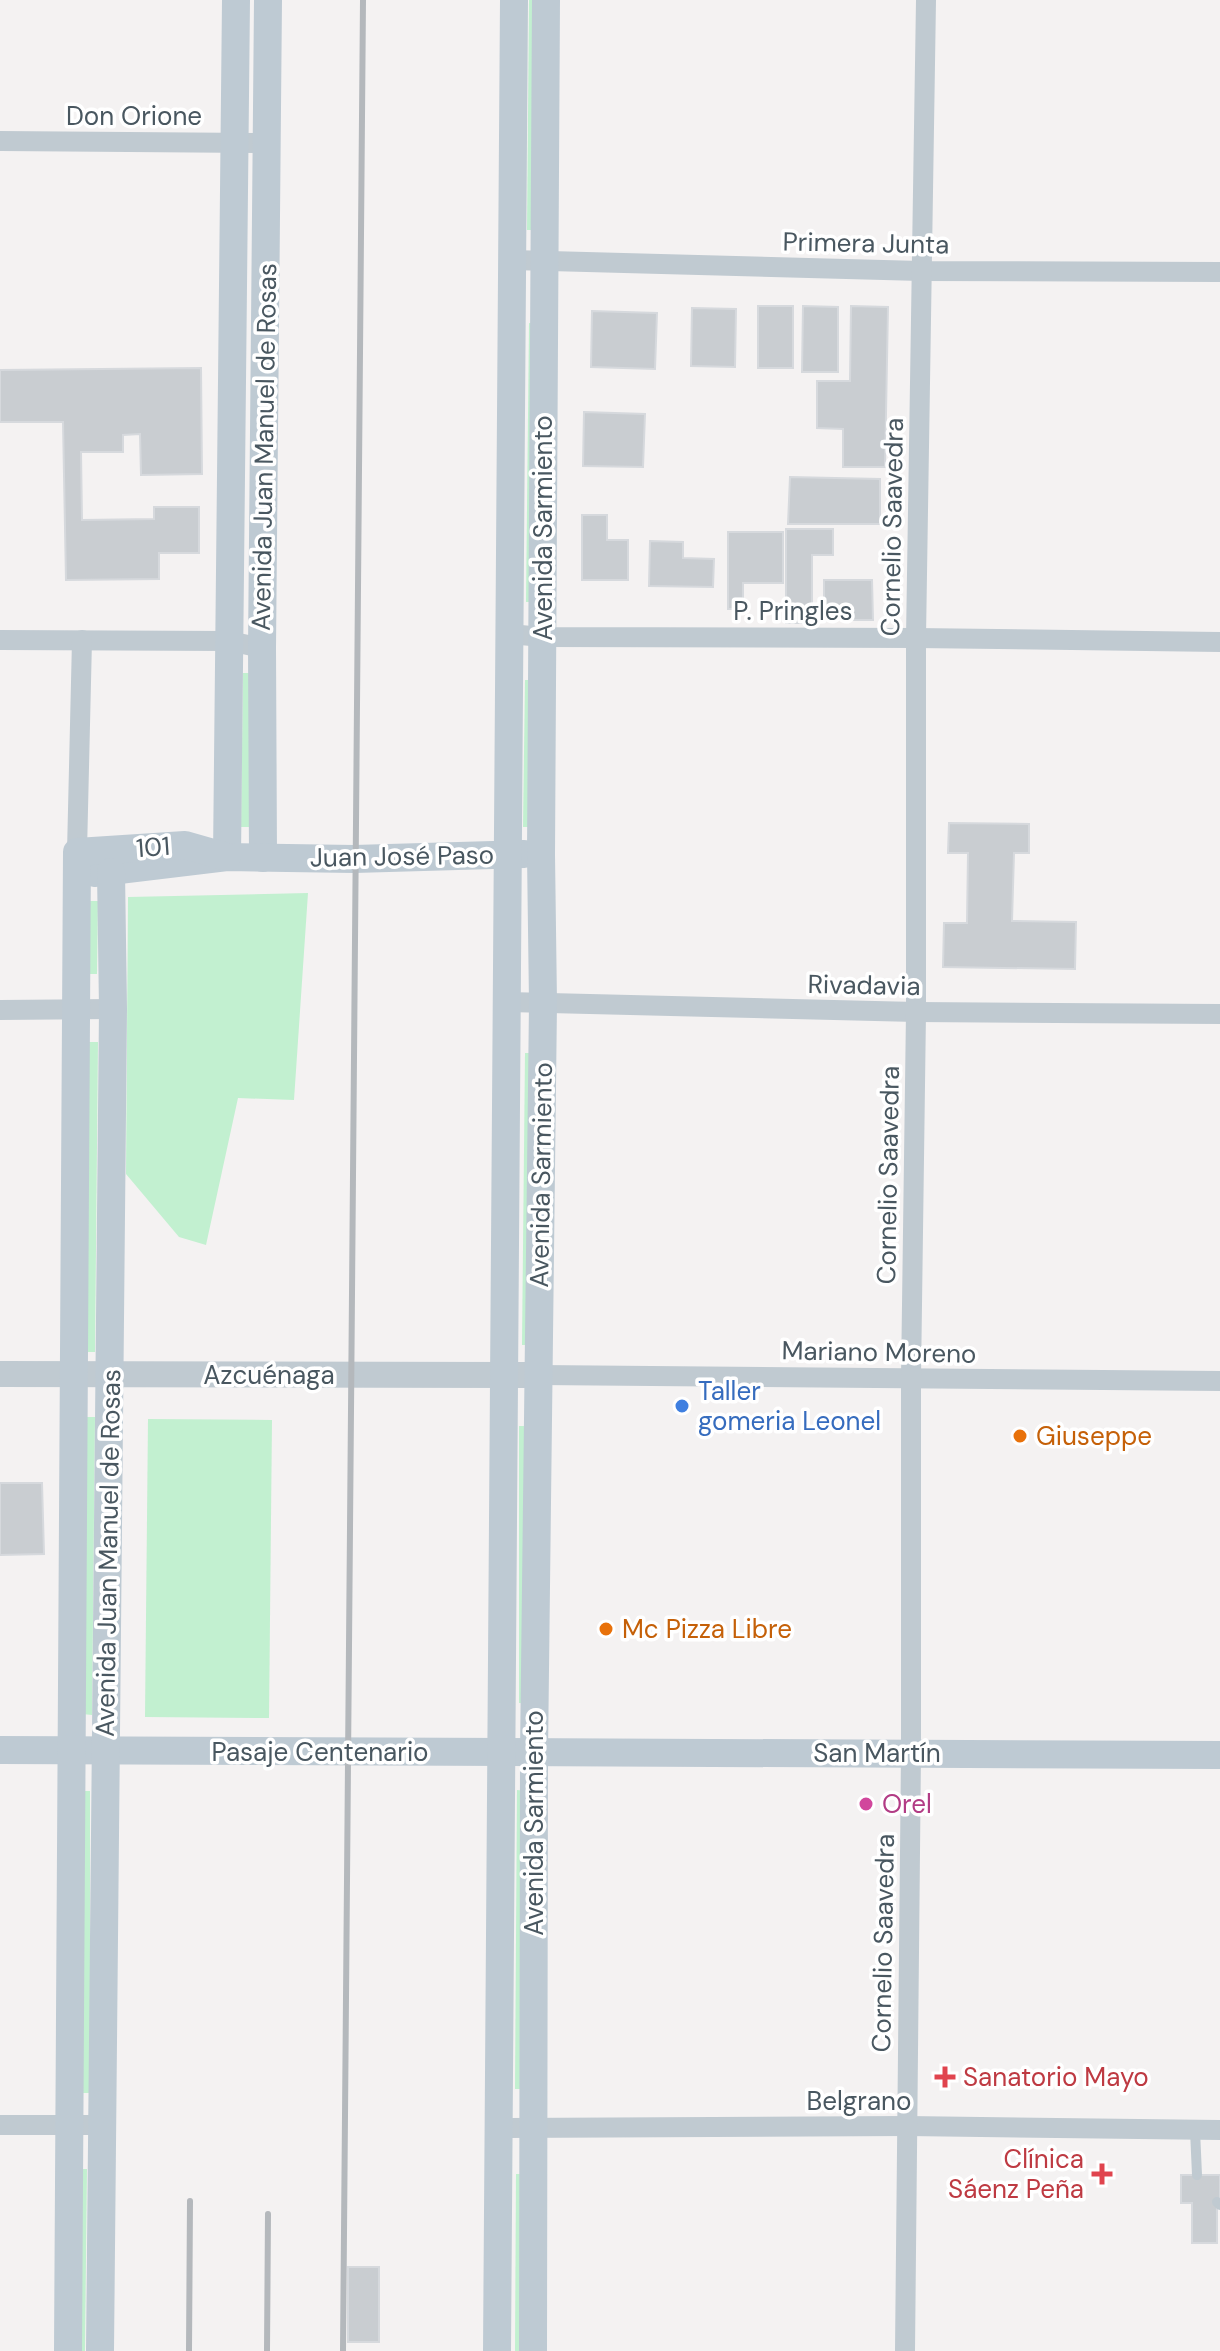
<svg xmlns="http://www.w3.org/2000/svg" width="1220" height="2351" viewBox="0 0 1220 2351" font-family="'DM Sans',sans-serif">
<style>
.green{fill:#c2f0d0}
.building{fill:#c9cdd1;stroke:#d6d9dd;stroke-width:2}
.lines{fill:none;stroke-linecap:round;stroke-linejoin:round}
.service{stroke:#c0cad1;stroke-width:10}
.minor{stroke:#c0cad1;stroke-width:20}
.tertiary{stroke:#c0cad1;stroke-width:26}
.secondary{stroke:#becad3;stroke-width:28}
.rail{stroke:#b4b8bc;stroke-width:6}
.shop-dot{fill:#3f7fe0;stroke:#fff;stroke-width:3}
.food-dot{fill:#e8710a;stroke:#fff;stroke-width:3}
.hotel-dot{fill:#d1479c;stroke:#fff;stroke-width:3}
.health-dot{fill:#e0444e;stroke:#fff;stroke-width:3}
.labels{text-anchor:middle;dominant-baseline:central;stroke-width:7;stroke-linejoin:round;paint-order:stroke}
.street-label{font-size:26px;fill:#495760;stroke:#fff}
.shop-label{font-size:26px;fill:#366cbe;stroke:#fff;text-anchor:start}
.food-label{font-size:26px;fill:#c56008;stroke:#fff;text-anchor:start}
.hotel-label{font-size:26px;fill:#b23c85;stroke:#fff;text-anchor:start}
.health-label{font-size:26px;fill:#be3a42;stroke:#fff;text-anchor:start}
</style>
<rect width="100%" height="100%" fill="#f4f2f2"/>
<g class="green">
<polygon points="529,0 538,0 536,230 527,230"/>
<polygon points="529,323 537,324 535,602 526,602"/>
<polygon points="243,673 252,673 250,827 241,827"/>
<polygon points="525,680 533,680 531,827 523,827"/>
<polygon points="308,893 294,1100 238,1098 206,1245 179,1237 126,1174 128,897"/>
<polygon points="87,901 98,901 97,974 86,974"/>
<polygon points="86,1042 98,1042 95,1352 82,1352"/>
<polygon points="525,1053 532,1053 529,1345 522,1345"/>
<polygon points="84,1417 95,1417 92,1715 82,1714"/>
<polygon points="148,1419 272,1420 269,1718 145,1717"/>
<rect x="519" y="1426" width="9" height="277"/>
<polygon points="517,1790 527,1791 525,2089 515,2089"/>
<polygon points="79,1791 90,1791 90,2093 78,2093"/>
<polygon points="79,2169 87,2169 85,2351 77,2351"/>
<polygon points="516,2174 525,2174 524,2351 515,2351"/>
</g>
<g class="building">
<rect x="758" y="306" width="35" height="62"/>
<polygon points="803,306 838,307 838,372 802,372"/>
<polygon points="851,306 888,307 885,467 843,467 843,429 817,428 817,381 850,381"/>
<polygon points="692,308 736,309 735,367 691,366"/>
<polygon points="592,311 657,313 655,369 591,367"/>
<polygon points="201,368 202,474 141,475 140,434 123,435 123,452 81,452 82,520 154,519 154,507 199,507 199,553 159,553 159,579 66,580 63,422 0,422 0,370"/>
<polygon points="584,412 645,414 643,467 583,466"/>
<polygon points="790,477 880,479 880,524 788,524"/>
<polygon points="582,515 607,515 607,540 628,540 628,580 582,580"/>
<polygon points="786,529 833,529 833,555 812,555 812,623 786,623"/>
<polygon points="728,532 783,532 783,583 743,583 743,609 728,609"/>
<polygon points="650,541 683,542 683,558 714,559 713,587 649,586"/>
<polygon points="824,580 872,580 873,620 824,620"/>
<polygon points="949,823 1029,824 1029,853 1014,853 1012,921 1076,922 1075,969 943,967 944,923 967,923 968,853 948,853"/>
<polygon points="0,1483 42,1483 44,1554 0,1555"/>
<polygon points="1181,2175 1220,2175 1220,2202 1217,2202 1217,2243 1192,2243 1192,2203 1181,2203"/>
<rect x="348" y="2267" width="31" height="75"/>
</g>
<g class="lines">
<g class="service">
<polyline points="1195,2130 1197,2175"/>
<polyline points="1217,2202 1220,2205"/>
</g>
<g class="minor">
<polyline points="0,141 267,143"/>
<polyline points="512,260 921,271 1220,272"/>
<polyline points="509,634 543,637 916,638 1220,642"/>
<polyline points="0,640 229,641 262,648"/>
<polyline points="77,852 82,640"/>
<polyline points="506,1002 916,1012 1220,1014"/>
<polyline points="0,1010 113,1009"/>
<polyline points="539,1375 1220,1381"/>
<polyline points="0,2125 102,2125"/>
<polyline points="499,2128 907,2126 1220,2130"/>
<polyline points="905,2351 911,1753 911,1378 916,1012 916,638 926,0"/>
</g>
<polyline class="tertiary" points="0,1374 539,1375"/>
<g class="secondary">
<polyline points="227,857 236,0"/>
<polyline points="263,858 262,648 268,0"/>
<polyline points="94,873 227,857 354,859 524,854"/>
<polyline points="0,1750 1220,1755"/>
<polyline points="68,2351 77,852 185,845 227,857"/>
<polyline points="100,2351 113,1009 111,872"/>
<polyline points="497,2351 514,0"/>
<polyline points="533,2351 534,1753 543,1003 541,855 546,0"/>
</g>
<g class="rail">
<polyline points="189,2351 190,2201"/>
<polyline points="267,2351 268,2214"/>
<polyline points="343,2351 363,0"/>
</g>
</g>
<circle class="shop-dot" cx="682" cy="1406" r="8"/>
<g class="food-dot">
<circle cx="1020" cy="1436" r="8"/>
<circle cx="606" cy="1629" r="8"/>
</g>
<circle class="hotel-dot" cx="866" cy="1804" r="8"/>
<g class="health-dot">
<path d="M941 2065h8v8h8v8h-8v8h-8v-8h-8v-8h8z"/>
<path d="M1098 2162h8v8h8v8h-8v8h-8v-8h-8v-8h8z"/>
</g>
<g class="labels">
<g class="street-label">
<text x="134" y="116">Don Orione</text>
<text transform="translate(866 243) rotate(1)">Primera Junta</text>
<text transform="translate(264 447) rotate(-89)">Avenida Juan Manuel de Rosas</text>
<text transform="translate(892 527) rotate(-89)">Cornelio Saavedra</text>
<text transform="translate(543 528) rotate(-90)">Avenida Sarmiento</text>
<text x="793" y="611">P. Pringles</text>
<text transform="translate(153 847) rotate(-4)">101</text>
<text transform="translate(402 856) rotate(-1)">Juan José Paso</text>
<text transform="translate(864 985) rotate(1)">Rivadavia</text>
<text transform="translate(541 1175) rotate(-89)">Avenida Sarmiento</text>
<text transform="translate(888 1175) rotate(-89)">Cornelio Saavedra</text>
<text transform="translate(879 1352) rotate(1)">Mariano Moreno</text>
<text x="269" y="1375">Azcuénaga</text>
<text transform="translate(108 1553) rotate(-89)">Avenida Juan Manuel de Rosas</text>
<text x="320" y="1752">Pasaje Centenario</text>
<text x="877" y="1753">San Martín</text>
<text transform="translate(534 1823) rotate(-90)">Avenida Sarmiento</text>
<text transform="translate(883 1943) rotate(-89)">Cornelio Saavedra</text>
<text x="859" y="2101">Belgrano</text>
</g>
<g class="shop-label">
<text x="698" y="1391">Taller<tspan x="698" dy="30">gomeria Leonel</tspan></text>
</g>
<g class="food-label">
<text x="1036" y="1436">Giuseppe</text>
<text x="622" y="1629">Mc Pizza Libre</text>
</g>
<g class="hotel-label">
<text x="882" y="1804">Orel</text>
</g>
<g class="health-label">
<text x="963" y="2077">Sanatorio Mayo</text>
<text x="1084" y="2159" text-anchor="end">Clínica<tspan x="1084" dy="30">Sáenz Peña</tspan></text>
</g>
</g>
</svg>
